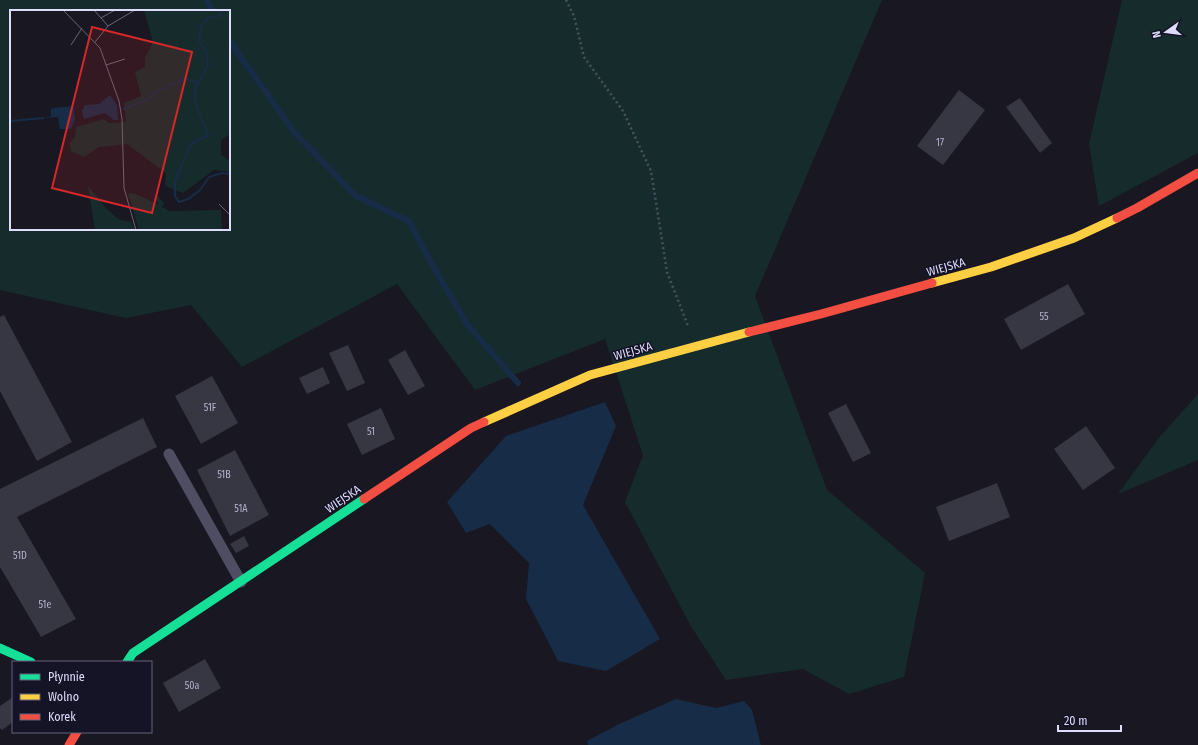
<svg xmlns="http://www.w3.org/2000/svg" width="1198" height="745" viewBox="0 0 1198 745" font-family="'Fira Sans Condensed',sans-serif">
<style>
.green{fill:#162c2c;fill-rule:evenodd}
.water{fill:#172c47}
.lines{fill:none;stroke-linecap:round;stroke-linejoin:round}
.stream{stroke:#172c47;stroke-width:6}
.building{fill:#373643}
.path{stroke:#48525e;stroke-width:2.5;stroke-dasharray:2 3;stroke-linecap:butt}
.lane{stroke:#4e4d61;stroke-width:11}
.fast{stroke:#16e098;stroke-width:9}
.slow{stroke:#ffcf43;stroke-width:9}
.jam{stroke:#f24e42;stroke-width:9}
.labels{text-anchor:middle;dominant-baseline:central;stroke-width:3;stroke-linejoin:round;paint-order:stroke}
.number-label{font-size:10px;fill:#b4b2cd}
.street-label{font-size:12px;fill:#dedcfb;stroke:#151326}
.inset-river{fill:none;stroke:#172c47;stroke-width:2}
.inset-road{fill:none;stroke:#676679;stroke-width:1}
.view{fill:#d62828;fill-opacity:0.15;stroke:#d62828;stroke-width:2}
.inset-edge{fill:none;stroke:#dedcfb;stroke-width:2}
</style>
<rect width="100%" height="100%" fill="#181722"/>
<g class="green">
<path d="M0 0H882L755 296 827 490 925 573 904 677 849 694 803 669 726 680 692 628 625 502 643 455 605 339 475 390 397 284 242 367 191 305 126 318 0 290ZM11 11H229V229H11Z"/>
<polygon points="1122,0 1198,0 1198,153 1099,206 1089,144"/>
<polygon points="1198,394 1198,460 1118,494 1158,439"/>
</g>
<g class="water">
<polygon points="605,402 616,426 583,505 660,639 606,671 558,661 526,599 529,563 490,524 466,533 447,502 506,436"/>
<polygon points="676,699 716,708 744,701 752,710 761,745 588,745 587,741 619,724"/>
</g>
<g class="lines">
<g class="stream">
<polyline points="207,0 212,11"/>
<polyline points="229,40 294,132 356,196 409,221 430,261 467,324 518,383"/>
</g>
</g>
<g class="building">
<polygon points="959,90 985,110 943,165 917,146"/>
<polygon points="1020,98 1052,143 1040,153 1006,107"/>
<polygon points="1068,284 1085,314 1021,350 1004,319"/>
<polygon points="4,315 72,442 37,461 0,391 0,317"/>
<polygon points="348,345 365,383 347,391 329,353"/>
<polygon points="405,350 425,386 408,395 388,360"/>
<polygon points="323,367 330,383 307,394 299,378"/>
<polygon points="212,376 238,423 201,444 175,396"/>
<polygon points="846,404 871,453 853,462 828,413"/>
<polygon points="381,408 395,439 362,455 347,424"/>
<polygon points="143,418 157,447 17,517 76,619 41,637 0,567 0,489"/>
<polygon points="1086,426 1115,468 1083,490 1054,449"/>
<polygon points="235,450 269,515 230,536 197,470"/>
<polygon points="997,483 1010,517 949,541 936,507"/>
<polygon points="244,536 249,546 236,553 230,544"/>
<polygon points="205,659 221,688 179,712 163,683"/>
<polygon points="13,697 13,722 2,730 0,728 0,706"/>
</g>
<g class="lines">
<polyline class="path" points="566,0 574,16 584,57 623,111 651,171 667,272 688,326"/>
<polyline class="lane" points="169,454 241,582"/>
<g class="fast">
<polyline points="0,648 31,662"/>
<polyline points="127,662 133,653 364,499"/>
</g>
<g class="slow">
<polyline points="932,283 991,267 1074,238 1117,218"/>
<polyline points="484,422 590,375 749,332"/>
</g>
<g class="jam">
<polyline points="1117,218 1137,208 1198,173"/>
<polyline points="749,332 821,314 932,283"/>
<polyline points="364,499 471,428 484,422"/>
<polyline points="69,745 77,732"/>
</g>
</g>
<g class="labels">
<g class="number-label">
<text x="940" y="143">17</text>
<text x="1044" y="317">55</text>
<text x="210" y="408">51F</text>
<text x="371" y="432">51</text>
<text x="224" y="475">51B</text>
<text x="241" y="509">51A</text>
<text x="20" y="556">51D</text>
<text x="45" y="605">51e</text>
<text x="192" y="686">50a</text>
</g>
<g class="street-label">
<text transform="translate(946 267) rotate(-16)">WIEJSKA</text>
<text transform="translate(633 351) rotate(-16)">WIEJSKA</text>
<text transform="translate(343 499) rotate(-34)">WIEJSKA</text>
</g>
</g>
<g transform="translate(10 10)">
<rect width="220" height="220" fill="#181722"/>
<path d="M134 0H220V124L211 130V145L220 151V162L204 160 173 183 155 176 156 163 117 134 89 137 74 147 61 141 60 133 65 127 66 117 94 109 99 113 116 112 114 93 131 86 125 62 135 57V48L143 32ZM78 176 97 199 108 209 121 212 125 220H85ZM118 183 126 184 149 195 144 188 148 186 154 193 152 197 160 201 211 200 212 220H129Z" fill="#162c2c"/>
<path d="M100 85 107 95 108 110H104L95 103 74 109 72 101 75 95 89 94ZM63 96 65 109 61 119H50L48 107 34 108 41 106V99L44 98Z" fill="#172c47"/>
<path class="inset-river" d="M211 0 210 6 198 8 191 16 189 31 197 43 198 56 185 79V92L198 125 181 134 165 171V186L169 192 178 189 190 180 199 167 212 163 220 164M113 99 139 89 144 83 172 70 178 69 187 73M0 111 34 108"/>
<path class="inset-road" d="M53 0 90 38 109 91 112 109 114 178 126 220M84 0 98 16M91 8 105 0M85 32 98 16 125 0M61 35 72 18M96 55 115 49M209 194 220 205"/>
<path class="view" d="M82 17 182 42 142 203 42 178Z"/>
<rect width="220" height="220" class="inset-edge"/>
</g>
<rect x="12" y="661" width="140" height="72" fill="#151326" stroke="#65637b"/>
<rect x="20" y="674" width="20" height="6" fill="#16e098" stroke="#65637b"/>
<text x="48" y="681" font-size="12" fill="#dedcfb">Płynnie</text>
<rect x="20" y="694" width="20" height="6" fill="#ffcf43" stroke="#65637b"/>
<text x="48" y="701" font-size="12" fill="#dedcfb">Wolno</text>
<rect x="20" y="714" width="20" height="6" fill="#f24e42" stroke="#65637b"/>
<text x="48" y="721" font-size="12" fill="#dedcfb">Korek</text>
<g transform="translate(1166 32) rotate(256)" stroke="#151326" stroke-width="3" paint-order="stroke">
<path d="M0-3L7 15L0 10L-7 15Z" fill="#dedcfb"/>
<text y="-6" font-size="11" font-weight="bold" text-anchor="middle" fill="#dedcfb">N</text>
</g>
<path d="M1058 725v6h63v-6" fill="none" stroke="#dedcfb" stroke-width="2"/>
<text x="1064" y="725" font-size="12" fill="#dedcfb" stroke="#151326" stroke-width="3" paint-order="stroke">20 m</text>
</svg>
